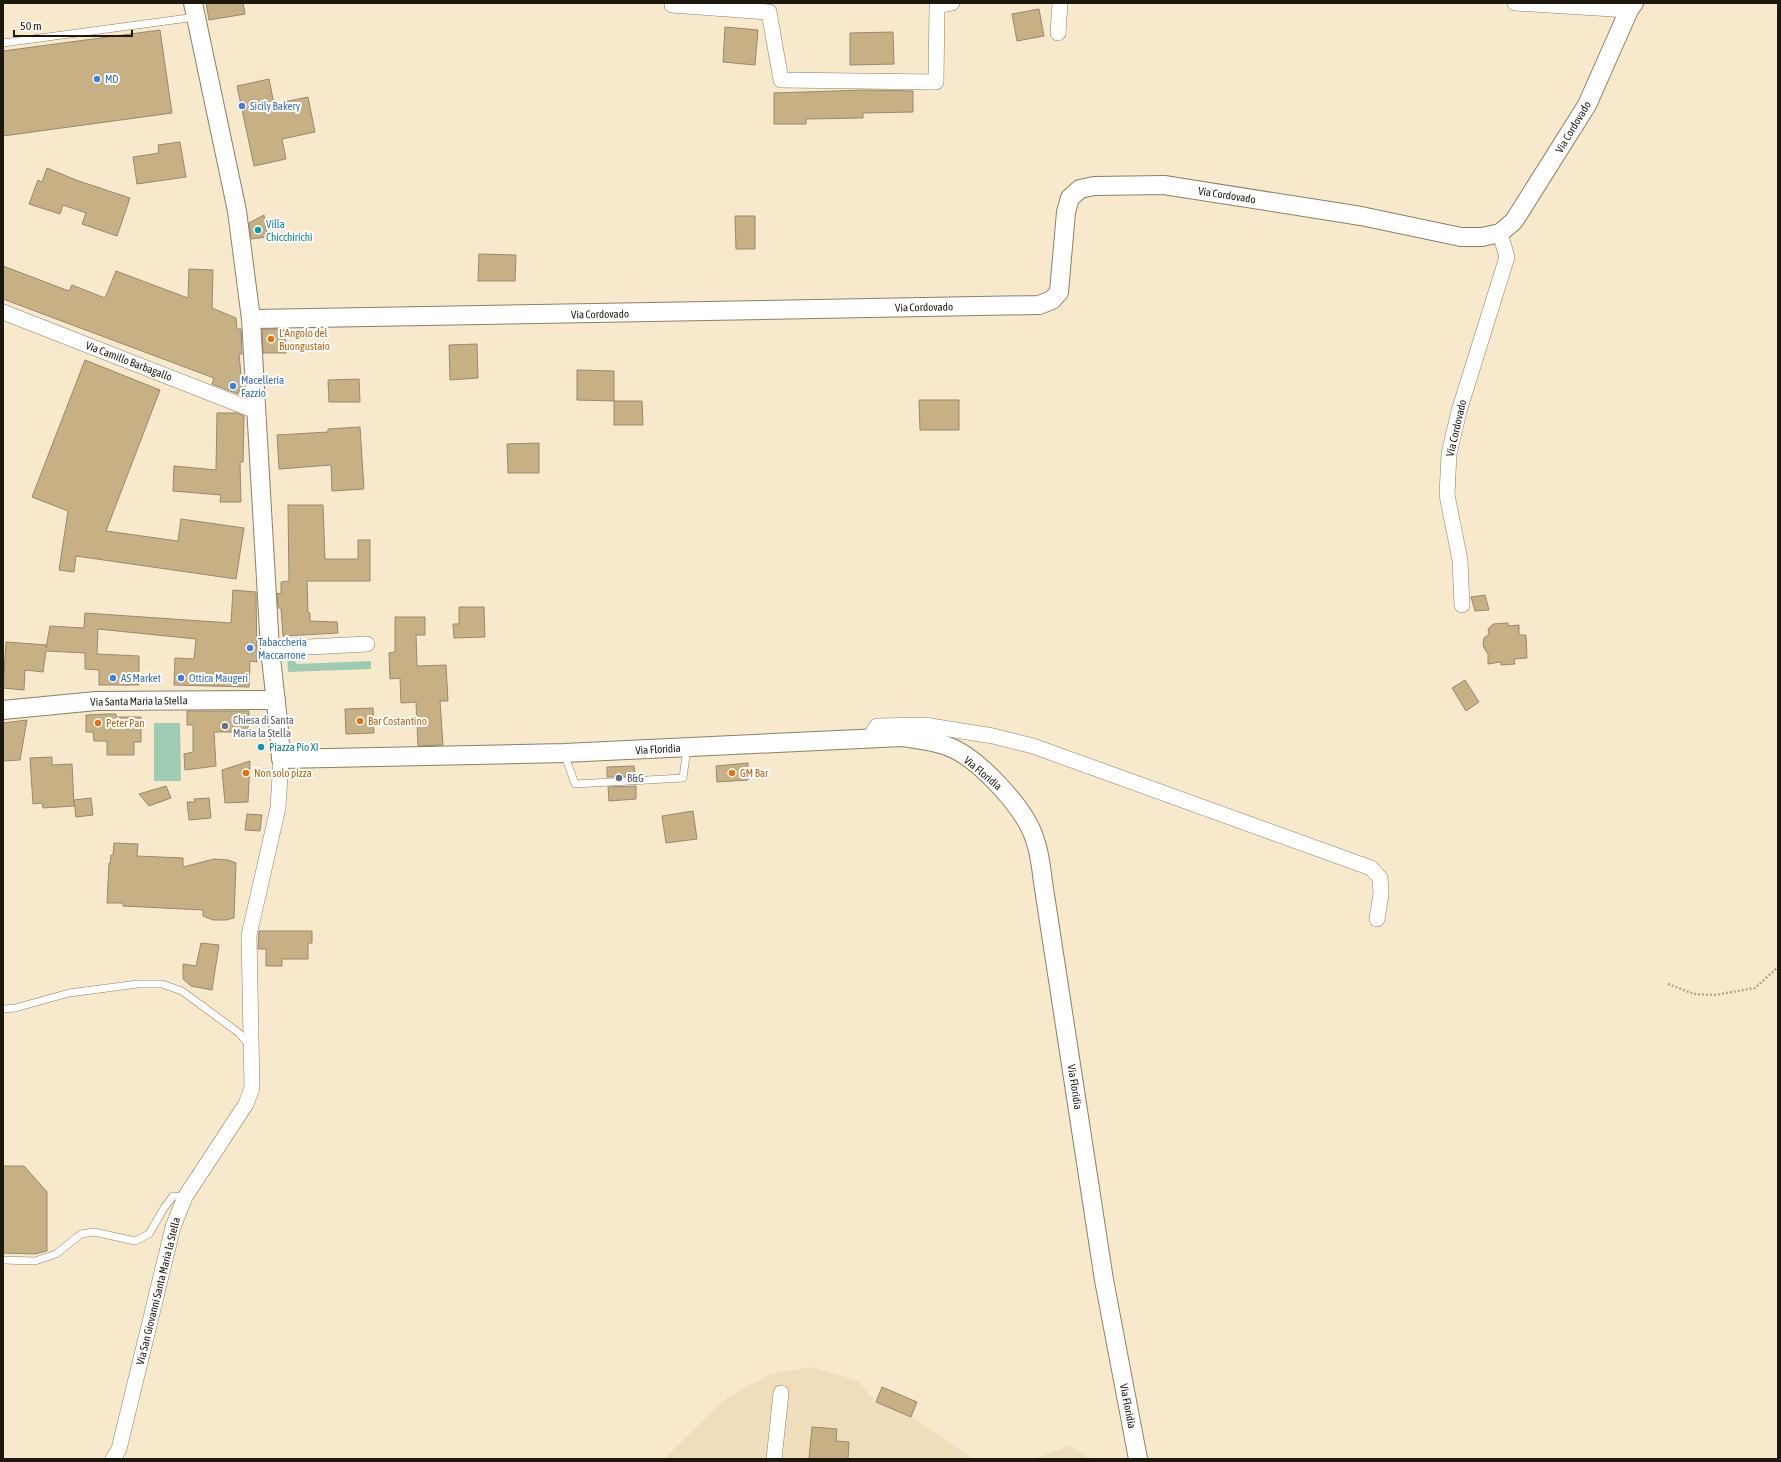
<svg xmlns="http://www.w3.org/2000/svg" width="1781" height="1462" viewBox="0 0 1781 1462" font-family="'Asap Condensed',sans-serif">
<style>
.built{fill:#f0ddbb}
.green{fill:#9eccb2}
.building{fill:#c8b085;stroke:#978970}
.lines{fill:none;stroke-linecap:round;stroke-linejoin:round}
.service-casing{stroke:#8d7f66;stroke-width:8}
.minor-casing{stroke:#8d7f66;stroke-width:16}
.tertiary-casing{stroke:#8d7f66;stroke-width:20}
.path{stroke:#b4a891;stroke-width:2.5;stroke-dasharray:2 2;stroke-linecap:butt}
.service{stroke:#fff;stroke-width:7}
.minor{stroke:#fff;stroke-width:15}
.tertiary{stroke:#fff;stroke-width:18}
.shop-dot{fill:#3f7fe0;stroke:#fff;stroke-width:1.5}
.culture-dot{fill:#0f9aa8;stroke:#fff;stroke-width:1.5}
.food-dot{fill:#e8710a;stroke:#fff;stroke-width:1.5}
.worship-dot{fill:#6b7280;stroke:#fff;stroke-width:1.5}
.service-dot{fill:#5c6f8a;stroke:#fff;stroke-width:1.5}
.labels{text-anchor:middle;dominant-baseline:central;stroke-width:4;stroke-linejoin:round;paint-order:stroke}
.shop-label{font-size:11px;fill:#366cbe;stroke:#fff;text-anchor:start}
.street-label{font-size:11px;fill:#1d180e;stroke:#fff}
.culture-label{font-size:11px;fill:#0d838f;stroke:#fff;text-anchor:start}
.food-label{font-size:11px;fill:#c56008;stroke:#fff;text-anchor:start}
.worship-label{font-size:11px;fill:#5b616d;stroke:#fff;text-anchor:start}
.service-label{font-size:11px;fill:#4e5e75;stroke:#fff;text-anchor:start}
</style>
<rect width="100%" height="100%" fill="#f8e9cd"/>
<g class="built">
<polygon points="812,1367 858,1381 876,1402 911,1417 973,1459 664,1459 724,1400 770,1374"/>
<polygon points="1069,1446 1091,1459 1034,1459"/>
</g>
<g class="green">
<polygon points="287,653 297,664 371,661 371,669 288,672"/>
<polygon points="154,723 180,723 181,781 154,781"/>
</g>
<g class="building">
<polygon points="206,3 243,3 245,14 209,20"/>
<polygon points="1039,9 1044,36 1017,41 1012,14"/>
<polygon points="725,27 758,30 755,65 723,62"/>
<polygon points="160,30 172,113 3,136 3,51"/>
<polygon points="893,32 894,64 850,65 850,33"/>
<polygon points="269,79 274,104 308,97 315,132 282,139 286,159 254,166 237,86"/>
<polygon points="863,90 913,91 913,112 863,113 863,118 806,119 806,124 774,124 774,93"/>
<polygon points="180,142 186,177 137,184 133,157 159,153 158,145"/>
<polygon points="47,168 76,180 130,198 117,236 82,224 86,213 63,205 60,214 29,204 38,180 42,182"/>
<polygon points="264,215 267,237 251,239 249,223"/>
<polygon points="735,216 755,216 755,249 736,249"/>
<polygon points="479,254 516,255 515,281 478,281"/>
<polygon points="3,266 69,291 72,285 105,298 116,271 188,298 189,269 213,270 212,308 236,318 237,329 241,329 242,354 239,354 242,385 238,394 212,384 214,378 3,299"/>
<polygon points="262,329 285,329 286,353 263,353"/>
<polygon points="477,344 478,378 450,380 449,345"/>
<polygon points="85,360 160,390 106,531 178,541 181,519 244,528 236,579 76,556 74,572 59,570 68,511 32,497"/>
<polygon points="577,370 614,371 614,401 577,400"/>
<polygon points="359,379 360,402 329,402 328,380"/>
<polygon points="919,400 959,400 959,430 920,430"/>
<polygon points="614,401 642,401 643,425 614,425"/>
<polygon points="217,413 237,413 244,416 243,462 240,462 241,502 220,502 221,495 173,491 174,466 216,470"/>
<polygon points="360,427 364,489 332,491 331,465 279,469 277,435 328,432 328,429"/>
<polygon points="539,443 539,473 508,473 507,444"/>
<polygon points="288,505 323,505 325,559 358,559 358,540 370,540 370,581 307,581 308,613 310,613 310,621 337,622 338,633 283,636 281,608 278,608 277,593 281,594 281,582 289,581"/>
<polygon points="233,590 256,592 257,662 250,661 249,687 174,685 175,658 194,659 196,639 98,629 97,654 139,656 139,685 99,685 99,670 85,669 85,653 46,651 43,672 25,670 24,690 3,688 6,642 47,645 46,648 50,626 84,628 85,613 231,623"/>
<polygon points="1485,595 1489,610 1475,611 1471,597"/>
<polygon points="459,607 484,607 485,637 454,638 453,624 459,624"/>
<polygon points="395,617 425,617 425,635 416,635 417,666 446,665 448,701 440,701 443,745 418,746 416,702 401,703 400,678 390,679 389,653 395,652"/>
<polygon points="1508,623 1508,626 1519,625 1519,635 1526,635 1527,658 1514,659 1515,664 1501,665 1501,662 1488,664 1488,654 1484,648 1483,643 1484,638 1489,634 1488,629 1493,624"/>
<polygon points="1465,680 1479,702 1466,711 1452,688"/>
<polygon points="373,708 374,733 346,734 345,709"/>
<polygon points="187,711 249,711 248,732 214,732 216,766 185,770 184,754 193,752 193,725 187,725"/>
<polygon points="107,714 116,714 116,717 141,717 141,742 134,742 134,755 107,755 107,741 94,741 93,732 86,732 86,715"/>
<polygon points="27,720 20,760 3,761 3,723"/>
<polygon points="52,757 52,765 72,764 74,806 43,808 42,803 33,804 30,758"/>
<polygon points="250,761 248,802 225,803 222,770"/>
<polygon points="748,763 748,780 717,782 716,766"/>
<polygon points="634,766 635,776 607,777 607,767"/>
<polygon points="166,786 171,798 149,806 139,794"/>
<polygon points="636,786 636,799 609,801 608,787"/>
<polygon points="91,798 93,815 76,817 74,800"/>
<polygon points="209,798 211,818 189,820 187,802 195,802 194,799"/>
<polygon points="693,811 697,839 666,843 662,816"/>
<polygon points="247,814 262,815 260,831 245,830"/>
<polygon points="114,843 138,844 137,856 183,858 183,867 214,859 228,860 236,863 234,918 226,920 213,920 203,916 203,910 123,906 123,903 107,903 109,863 110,864 111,855 113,855"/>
<polygon points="259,931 312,931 312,943 308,943 308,959 282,959 282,966 266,966 266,949 258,949"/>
<polygon points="201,943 219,945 212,990 191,986 183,979 183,964 196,966"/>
<polygon points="3,1166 24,1166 47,1192 47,1251 35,1254 3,1253"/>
<polygon points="882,1387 917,1402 911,1417 876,1402"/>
<polygon points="812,1427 837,1429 836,1441 849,1442 848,1459 809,1459"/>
</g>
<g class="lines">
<defs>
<g id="service">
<polyline points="3,43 196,17"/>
<polyline points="564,753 575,784 683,778 687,748"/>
<polyline points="3,1009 15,1008 69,993 138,984 162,984 182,991 239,1033 249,1045"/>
<polyline points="3,1260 35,1261 56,1254 81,1234 94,1232 135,1241 149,1234 164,1208 173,1196 185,1197"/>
</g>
<g id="minor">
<polyline points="1515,3 1629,10"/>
<polyline points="672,5 769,12 781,80 936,82 937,6 952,3"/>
<polyline points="1058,33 1060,3"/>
<polyline points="3,312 256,411"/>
<polyline points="1462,605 1460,560 1447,495 1449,454 1459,411 1507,257 1500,233"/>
<polyline points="270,649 367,644"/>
<polyline points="870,737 877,726 924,725 993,736 1033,746 1371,868 1380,878 1381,894 1377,919"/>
<polyline points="113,1459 119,1449 173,1227 185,1197 246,1104 252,1088 249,935 278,808 281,759"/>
<polyline points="774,1459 781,1393"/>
</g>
<g id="tertiary">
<path d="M193 3 237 211 251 319 270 649 279 730 281 759 564 753 902 737C918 739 933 741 947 746 978 757 1026 809 1035 840 1040 853 1041 868 1043 882L1104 1280 1138 1459"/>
<polyline points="251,319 1039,305 1052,300 1059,292 1066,212 1070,198 1080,189 1094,186 1164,185 1361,216 1461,237 1482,237 1500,233 1514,221 1587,105 1629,10 1634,3"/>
<polyline points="3,710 96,701 276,700"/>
</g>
</defs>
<use href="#service" class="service-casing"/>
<use href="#minor" class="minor-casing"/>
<use href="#tertiary" class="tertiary-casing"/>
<polyline class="path" points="1668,984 1694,994 1715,995 1755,988 1778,967"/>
<use href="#service" class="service"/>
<use href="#minor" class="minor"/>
<use href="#tertiary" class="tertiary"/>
</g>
<g class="shop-dot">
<circle cx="97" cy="79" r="4"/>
<circle cx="242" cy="106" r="4"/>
<circle cx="233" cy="386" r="4"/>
<circle cx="250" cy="648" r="4"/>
<circle cx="113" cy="678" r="4"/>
<circle cx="181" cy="678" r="4"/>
</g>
<g class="culture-dot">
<circle cx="258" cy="230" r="4"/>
<circle cx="261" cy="747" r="4"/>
</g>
<g class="food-dot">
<circle cx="271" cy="339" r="4"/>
<circle cx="360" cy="721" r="4"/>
<circle cx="98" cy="723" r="4"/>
<circle cx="246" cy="773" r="4"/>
<circle cx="732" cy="773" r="4"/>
</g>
<circle class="worship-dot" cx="225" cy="726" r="4"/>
<circle class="service-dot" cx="619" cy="778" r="4"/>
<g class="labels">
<g class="shop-label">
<text x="105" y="79">MD</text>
<text x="250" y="106">Sicily Bakery</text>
<text x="241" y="380">Macelleria<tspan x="241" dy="13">Fazzio</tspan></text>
<text x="258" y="642">Tabaccheria<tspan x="258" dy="13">Maccarrone</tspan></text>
<text x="121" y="678">AS Market</text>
<text x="189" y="678">Ottica Maugeri</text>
</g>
<g class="street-label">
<text transform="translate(1573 127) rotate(-59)">Via Cordovado</text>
<text transform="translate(1227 195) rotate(9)">Via Cordovado</text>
<text transform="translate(924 307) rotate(-1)">Via Cordovado</text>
<text transform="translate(600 314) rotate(-1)">Via Cordovado</text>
<text transform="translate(129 361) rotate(21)">Via Camillo Barbagallo</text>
<text transform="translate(1456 428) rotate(-77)">Via Cordovado</text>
<text transform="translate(139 701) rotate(-1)">Via Santa Maria la Stella</text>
<text transform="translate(658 749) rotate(-3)">Via Floridia</text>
<text transform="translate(983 773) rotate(40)">Via Floridia</text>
<text transform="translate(1075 1087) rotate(81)">Via Floridia</text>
<text transform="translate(158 1291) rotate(-76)">Via San Giovanni Santa Maria la Stella</text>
<text transform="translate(1128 1406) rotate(79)">Via Floridia</text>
</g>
<g class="culture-label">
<text x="266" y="224">Villa<tspan x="266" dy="13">Chicchirichì</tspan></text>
<text x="269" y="747">Piazza Pio XI</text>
</g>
<g class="food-label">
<text x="279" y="333">L'Angolo del<tspan x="279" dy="13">Buongustaio</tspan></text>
<text x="368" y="721">Bar Costantino</text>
<text x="106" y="723">Peter Pan</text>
<text x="254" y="773">Non solo pizza</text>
<text x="740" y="773">GM Bar</text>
</g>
<g class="worship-label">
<text x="233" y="720">Chiesa di Santa<tspan x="233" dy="13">Maria la Stella</tspan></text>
</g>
<g class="service-label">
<text x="627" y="778">B&amp;G</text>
</g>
</g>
<rect width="1781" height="1462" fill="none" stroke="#1d180e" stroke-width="8"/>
<path d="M14 30v6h118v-6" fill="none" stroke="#1d180e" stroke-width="2"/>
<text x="20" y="30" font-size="12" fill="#1d180e" stroke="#ffffff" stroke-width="3" paint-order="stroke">50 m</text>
</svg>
